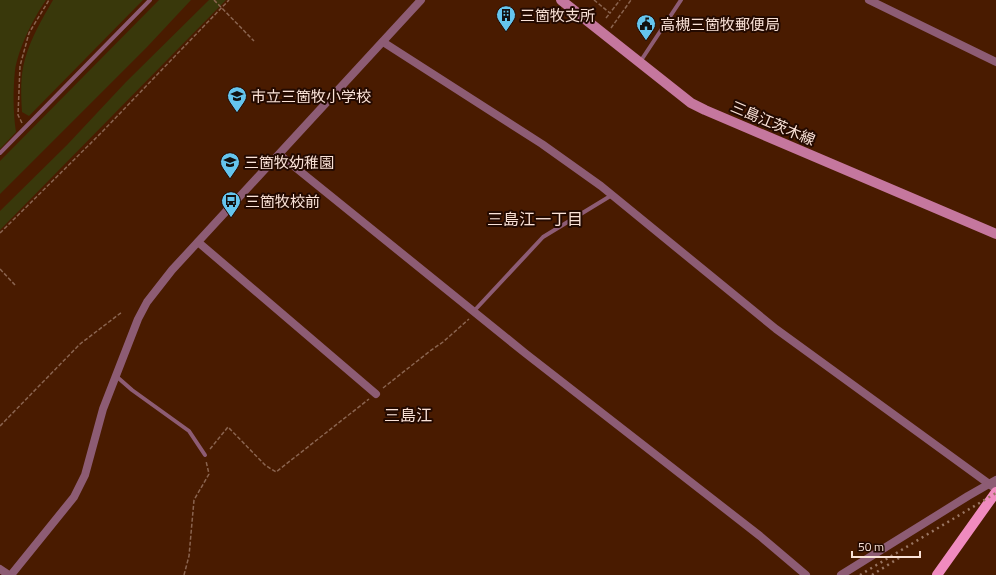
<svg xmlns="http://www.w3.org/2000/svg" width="996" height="575" viewBox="0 0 996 575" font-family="'Titillium Web','Noto Sans JP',sans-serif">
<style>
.green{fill:#39380b}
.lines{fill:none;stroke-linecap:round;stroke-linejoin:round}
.path{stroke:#8a644f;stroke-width:1.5;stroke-dasharray:4 2;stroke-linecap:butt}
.lane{stroke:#8d5c74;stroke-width:4}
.street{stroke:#8d5c74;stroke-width:8}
.secondary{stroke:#c5779e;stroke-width:10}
.primary{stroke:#f08bbf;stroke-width:10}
.rail{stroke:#9a7662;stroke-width:2.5;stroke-dasharray:2 4;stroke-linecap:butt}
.labels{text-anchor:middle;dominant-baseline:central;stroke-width:4;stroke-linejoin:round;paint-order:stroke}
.poi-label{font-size:15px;fill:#fae2d7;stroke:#240a00;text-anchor:start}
.street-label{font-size:15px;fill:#fae2d7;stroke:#240a00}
.neighbourhood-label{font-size:16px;fill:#fae2d7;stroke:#240a00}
</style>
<rect width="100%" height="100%" fill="#491b00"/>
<g class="green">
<path d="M0 0H46C33 19 19 47 15 70 13 90 13 112 16 132L0 149Z"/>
<path d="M53 0H143L29 116 22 112C21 95 20 76 25 59 31 38 42 19 53 0Z"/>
<polygon points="159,0 191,0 147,47 0,194 0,161"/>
<polygon points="209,0 226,0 0,230 0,211 67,145 126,82"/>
</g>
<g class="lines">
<g class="path">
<polyline points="214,0 254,41"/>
<polyline points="594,0 610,13 620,0"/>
<polyline points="606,18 610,13"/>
<polyline points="611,28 631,0"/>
<polyline points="22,123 18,115 20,66 29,33 49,0"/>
<polyline points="0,233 101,133 229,0"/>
<polyline points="0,269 15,285"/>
<polyline points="383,388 430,351 443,342 469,319"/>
<polyline points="0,426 80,344 122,312"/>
<polyline points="210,449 228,427 265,465 276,472 369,399"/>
<polyline points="184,575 189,556 194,500 209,474 206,461"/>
</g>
<g class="lane">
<polyline points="640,62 681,0"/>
<polyline points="0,153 150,0"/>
<polyline points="474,311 543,237 612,195"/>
<polyline points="116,376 132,390 189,431 205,455"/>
</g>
<g class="street">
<polyline points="869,0 996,62"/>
<polyline points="383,42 542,144 601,186 776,329 996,489"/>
<polyline points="280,155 525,353 760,536 806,575"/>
<polyline points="198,242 376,394"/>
<polyline points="0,569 9,575"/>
<polyline points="11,575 74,497 85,475 103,409 138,319 147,302 172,270 421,0"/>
<polyline points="841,575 968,496 996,480"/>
</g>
<polyline class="secondary" points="561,0 691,103 705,110 996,234"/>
<polyline class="primary" points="937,575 996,492"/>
<g class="rail">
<polyline points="860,575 996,493"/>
<polyline points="872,575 902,556"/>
</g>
</g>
<defs>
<symbol id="building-pin" viewBox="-11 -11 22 30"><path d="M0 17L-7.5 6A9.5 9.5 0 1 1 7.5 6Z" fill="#65c5ee" stroke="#240a00"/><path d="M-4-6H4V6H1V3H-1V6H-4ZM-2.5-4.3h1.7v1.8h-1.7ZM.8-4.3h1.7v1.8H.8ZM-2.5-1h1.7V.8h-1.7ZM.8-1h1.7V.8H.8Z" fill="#111"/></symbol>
<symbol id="civic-pin" viewBox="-11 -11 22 30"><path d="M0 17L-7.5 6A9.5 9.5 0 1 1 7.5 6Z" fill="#65c5ee" stroke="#240a00"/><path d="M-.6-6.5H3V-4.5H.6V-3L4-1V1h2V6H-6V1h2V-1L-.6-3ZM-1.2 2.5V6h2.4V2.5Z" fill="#111"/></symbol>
<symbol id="school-pin" viewBox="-11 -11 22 30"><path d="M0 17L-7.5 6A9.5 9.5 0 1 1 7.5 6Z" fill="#65c5ee" stroke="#240a00"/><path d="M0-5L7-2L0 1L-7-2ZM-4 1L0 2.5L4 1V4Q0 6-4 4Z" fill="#111"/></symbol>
<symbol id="bus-pin" viewBox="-11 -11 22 30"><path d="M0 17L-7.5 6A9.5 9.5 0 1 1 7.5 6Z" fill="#65c5ee" stroke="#240a00"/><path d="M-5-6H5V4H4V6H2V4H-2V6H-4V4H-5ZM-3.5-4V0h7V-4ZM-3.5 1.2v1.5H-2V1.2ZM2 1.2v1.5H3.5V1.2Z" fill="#111"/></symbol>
</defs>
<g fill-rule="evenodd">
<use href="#building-pin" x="495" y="4" width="22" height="30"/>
<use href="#civic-pin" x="635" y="13" width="22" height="30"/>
<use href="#school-pin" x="226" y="85" width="22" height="30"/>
<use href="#school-pin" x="219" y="151" width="22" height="30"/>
<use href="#bus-pin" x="220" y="190" width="22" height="30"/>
</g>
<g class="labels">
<g class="poi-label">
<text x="520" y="15">三箇牧支所</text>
<text x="660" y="24">高槻三箇牧郵便局</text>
<text x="251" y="96">市立三箇牧小学校</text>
<text x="244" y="162">三箇牧幼稚園</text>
<text x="245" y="201">三箇牧校前</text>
</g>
<g class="street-label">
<text transform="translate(773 123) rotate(23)">三島江茨木線</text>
</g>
<g class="neighbourhood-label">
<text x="535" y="219">三島江一丁目</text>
<text x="408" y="415">三島江</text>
</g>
</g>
<path d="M852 551v6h68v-6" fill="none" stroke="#fae2d7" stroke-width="2"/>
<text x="858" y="551" font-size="12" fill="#fae2d7" stroke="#240a00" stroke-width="3" paint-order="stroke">50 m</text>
</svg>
